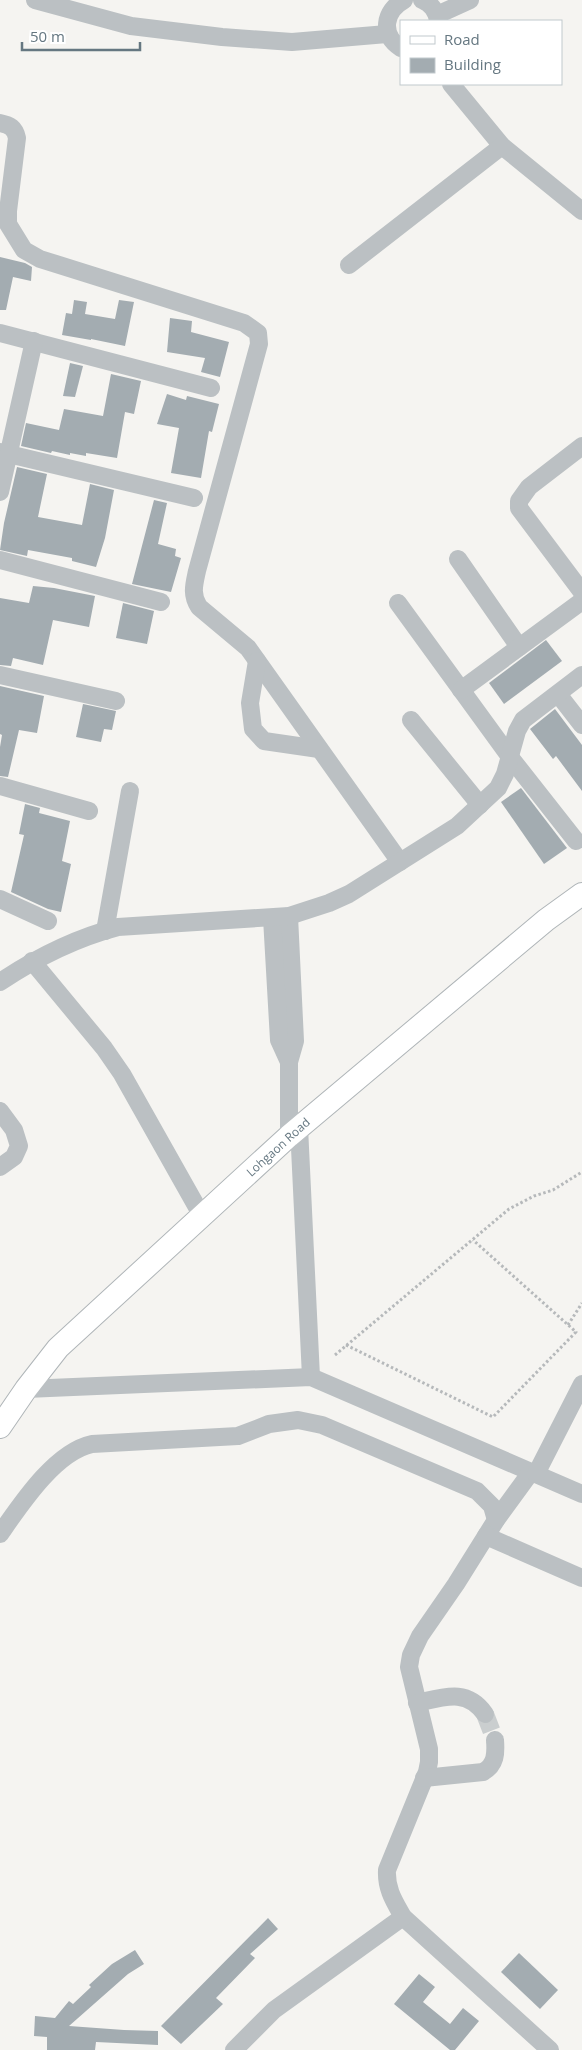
<svg xmlns="http://www.w3.org/2000/svg" width="582" height="2050" viewBox="0 0 582 2050" font-family="'Open Sans',sans-serif">
<style>
.building{fill:#a3acb1}
.lines{fill:none;stroke-linecap:round;stroke-linejoin:round}
.minor-tunnel{stroke:#cacecf;stroke-width:18;stroke-dasharray:18 9;stroke-linecap:butt}
.major-casing{stroke:#afb5b8;stroke-width:24}
.path{stroke:#b6b9bb;stroke-width:3;stroke-dasharray:2.5 2.5;stroke-linecap:butt}
.minor{stroke:#bbc0c3;stroke-width:18}
.major{stroke:#fff;stroke-width:22}
.labels{text-anchor:middle;dominant-baseline:central;stroke-width:5;stroke-linejoin:round;paint-order:stroke}
.street-label{font-size:12px;fill:#657781;stroke:#fff}
</style>
<rect width="100%" height="100%" fill="#f5f4f1"/>
<g class="building">
<polygon points="0,257 25,263 32,267 31,281 13,277 6,310 0,310"/>
<polygon points="74,300 87,302 85,314 115,319 119,300 134,302 125,346 91,339 91,340 62,335 66,313 72,314"/>
<polygon points="170,318 192,321 191,332 229,342 220,377 201,372 205,358 167,352"/>
<polygon points="70,363 83,366 75,397 63,396"/>
<polygon points="111,374 141,381 134,414 125,412 117,458 86,453 86,456 70,453 70,455 52,451 51,453 21,446 26,423 59,430 64,409 103,416"/>
<polygon points="167,394 186,400 187,396 219,404 212,432 209,431 201,478 171,473 179,428 157,424"/>
<polygon points="17,467 47,474 38,517 82,525 90,484 114,490 105,538 96,567 72,561 72,558 28,550 27,556 0,550 4,523"/>
<polygon points="154,500 167,503 158,544 176,549 175,556 181,558 171,592 132,584"/>
<polygon points="33,586 54,588 95,596 89,627 53,620 43,665 13,658 11,666 0,665 0,598 29,603"/>
<polygon points="123,603 154,611 147,644 116,638"/>
<polygon points="546,640 562,661 504,704 489,683"/>
<polygon points="0,686 44,696 37,733 19,730 8,777 0,776 0,747 2,735 0,734"/>
<polygon points="83,704 116,711 112,730 104,729 101,742 76,737"/>
<polygon points="555,709 582,745 582,791 556,756 553,759 530,729"/>
<polygon points="521,788 567,848 544,864 501,802"/>
<polygon points="25,804 40,808 39,813 70,821 62,861 71,864 61,912 48,909 11,892 24,835 19,834"/>
<polygon points="268,1918 278,1929 250,1954 255,1958 216,1998 223,2004 181,2044 161,2026"/>
<polygon points="135,1950 144,1964 128,1974 69,2026 124,2030 158,2031 158,2045 96,2042 95,2050 47,2050 47,2037 34,2036 35,2016 55,2018 69,2001 73,2004 91,1987 89,1985 112,1964"/>
<polygon points="519,1953 558,1990 540,2009 501,1972"/>
<polygon points="419,1974 435,1987 423,2002 450,2024 463,2008 479,2021 455,2050 450,2050 394,2004"/>
</g>
<g class="lines">
<polyline class="minor-tunnel" points="485,1714 495,1740"/>
<defs>
<polyline id="major" points="0,1427 26,1389 58,1348 289,1136 546,920 582,894"/>
</defs>
<use href="#major" class="major-casing"/>
<g class="path">
<polyline points="568,1325 582,1303"/>
<polyline points="346,1345 493,1417 576,1332 473,1240"/>
<polyline points="335,1355 509,1209 534,1196 553,1190 582,1172"/>
</g>
<g class="minor">
<polyline points="35,0 131,26 222,37 292,42 387,34"/>
<path d="M422 0C431 3 437 12 438 21"/>
<polyline points="437,15 470,0"/>
<path d="M401 48C380 35 384 11 404 0"/>
<polyline points="451,84 502,146 582,211"/>
<path d="M0 123C10 125 15 128 17 138L8 211V224L24 250 40 259 244 323 258 333 259 344 197 571C194 585 191 595 199 607L248 648 400 862"/>
<polyline points="349,265 502,146"/>
<polyline points="0,333 211,388"/>
<polyline points="582,446 529,487 519,501 519,508 582,592"/>
<polyline points="0,452 194,498"/>
<polyline points="0,492 34,341"/>
<polyline points="458,559 519,647"/>
<polyline points="0,560 161,602"/>
<polyline points="398,603 510,757 576,841"/>
<polyline points="257,661 250,703 253,729 264,741 319,749"/>
<polyline points="0,675 116,701"/>
<polyline points="461,690 582,601"/>
<polyline points="558,694 582,725"/>
<polyline points="411,720 480,805"/>
<polyline points="0,786 89,811"/>
<polyline points="0,899 48,921"/>
<polyline points="289,916 295,1041 289,1062 289,1136"/>
<polyline points="272,918 279,1040 289,1062"/>
<polyline points="105,931 130,791"/>
<polyline points="32,961 104,1048 122,1074 202,1216"/>
<path d="M0 982C36 958 76 938 118 927L289 916 329 903 349 894 457 826 498 788 505 774 517 731 523 720 582 675"/>
<polyline points="0,1111 14,1130 19,1146 14,1157 0,1167"/>
<polyline points="299,1127 311,1377"/>
<polyline points="26,1389 311,1377 582,1494"/>
<path d="M531 1472 496 1520 456 1584 420 1636 411 1655 409 1667 429 1749V1762L427 1772 387 1870C386 1889 394 1901 403 1917L550 2050"/>
<polyline points="536,1474 582,1384"/>
<path d="M0 1534C21 1504 55 1452 92 1444L238 1436 269 1424 298 1420 322 1425 477 1491 492 1506 496 1520"/>
<polyline points="486,1536 582,1578"/>
<path d="M417 1703C444 1697 467 1688 485 1714"/>
<path d="M424 1778 483 1772C496 1765 496 1753 495 1740"/>
<polyline points="234,2050 274,2010 403,1917"/>
</g>
<use href="#major" class="major"/>
</g>
<g class="labels">
<g class="street-label">
<text transform="translate(278 1147) rotate(-42)">Lohgaon Road</text>
</g>
</g>
<rect x="400" y="20" width="162" height="65" fill="#ffffff" stroke="#c1c9cd"/>
<rect x="410" y="36" width="25" height="8" fill="#ffffff" stroke="#c1c9cd"/>
<text x="444" y="45" font-size="15" fill="#657781">Road</text>
<rect x="410" y="58" width="25" height="15" fill="#a3acb1" stroke="#c1c9cd"/>
<text x="444" y="70" font-size="15" fill="#657781">Building</text>
<path d="M22 42v8h118v-8" fill="none" stroke="#657781" stroke-width="2.5"/>
<text x="30" y="42" font-size="15" fill="#657781" stroke="#ffffff" stroke-width="4" paint-order="stroke">50 m</text>
</svg>
